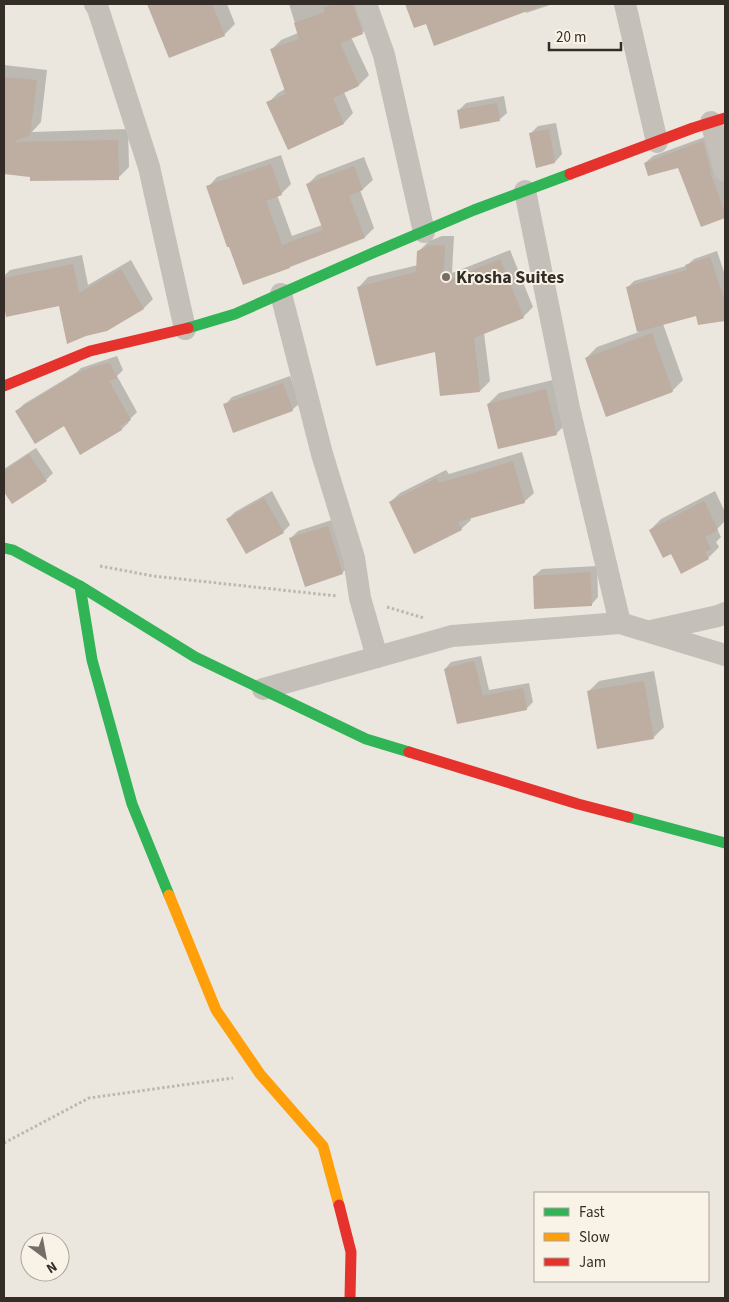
<svg xmlns="http://www.w3.org/2000/svg" width="729" height="1302" viewBox="0 0 729 1302" font-family="'Source Sans 3',sans-serif">
<style>
.shadow{fill:#0003}
.building{fill:#beada1}
.lines{fill:none;stroke-linecap:round;stroke-linejoin:round}
.path{stroke:#bdb7b0;stroke-width:3;stroke-dasharray:2.5 2.5;stroke-linecap:butt}
.street{stroke:#c4bfb8;stroke-width:22}
.fast{stroke:#30b455;stroke-width:11}
.slow{stroke:#ff9f0a;stroke-width:11}
.jam{stroke:#e5322d;stroke-width:11}
.poi-dot{fill:#746e67;stroke:#f9f2e6;stroke-width:2}
.labels{text-anchor:middle;dominant-baseline:central;stroke-width:4;stroke-linejoin:round;paint-order:stroke}
.poi-label{font-size:18px;font-weight:bold;fill:#342d27;stroke:#f9f2e6;text-anchor:start}
</style>
<rect width="100%" height="100%" fill="#ebe7df"/>
<g class="shadow">
<polygon points="149,4 227,4 235,24 224,35 170,56"/>
<polygon points="289,4 365,4 372,23 362,33 351,37 369,75 359,85 344,92 353,113 344,123 268,103 278,93 285,89 271,50 281,40 298,33"/>
<polygon points="406,4 553,4 526,13 525,10 427,22 415,27"/>
<polygon points="4,65 47,70 41,122 32,132 128,129 129,167 118,178 31,176 4,173"/>
<polygon points="504,96 507,113 499,120 458,111 466,103"/>
<polygon points="556,123 562,154 555,162 537,166 530,134 538,126"/>
<polygon points="710,135 725,175 725,217 702,226 679,166 645,163 653,156"/>
<polygon points="281,155 291,184 281,194 277,195 292,236 322,225 307,185 317,175 364,157 373,180 363,189 360,190 374,228 365,237 291,265 208,187 217,177"/>
<polygon points="442,236 454,236 452,273 510,250 533,307 523,317 484,333 490,381 480,391 436,351 358,288 368,277 418,265 418,252 429,241"/>
<polygon points="717,251 725,275 725,320 699,324 697,315 663,324 683,380 672,391 586,358 597,347 639,332 627,288 634,281 686,266 694,259"/>
<polygon points="82,255 88,285 131,260 153,299 144,308 107,330 60,305 7,316 4,298 4,276 10,270"/>
<polygon points="117,356 123,370 117,376 137,412 128,421 129,422 122,429 81,453 64,425 17,411 24,404 77,372 81,368"/>
<polygon points="290,376 300,403 292,410 225,405 232,397"/>
<polygon points="557,379 567,423 556,434 488,404 499,393"/>
<polygon points="36,448 53,473 46,480 12,503 4,490 4,469"/>
<polygon points="522,452 534,493 524,502 470,518 471,520 461,529 390,502 400,493 446,470 449,474"/>
<polygon points="272,491 290,525 283,532 228,519 235,512"/>
<polygon points="715,491 725,512 725,521 717,529 721,537 716,542 719,547 708,558 672,552 650,530 661,519"/>
<polygon points="335,519 350,566 342,573 290,539 298,531"/>
<polygon points="597,566 598,597 591,605 534,576 542,569"/>
<polygon points="481,656 489,690 529,683 533,702 526,709 458,722 445,669 451,662"/>
<polygon points="654,671 664,727 653,738 588,692 599,681"/>
</g>
<g class="building">
<polygon points="147,4 212,4 225,36 169,58"/>
<polygon points="334,4 353,4 363,34 340,43 359,86 333,98 344,124 288,150 266,102 286,94 270,49 299,39 294,23 325,12 323,8"/>
<polygon points="405,4 540,4 541,6 434,46 426,24 414,28"/>
<polygon points="4,77 37,80 30,135 13,142 118,140 119,180 30,181 30,177 4,174"/>
<polygon points="497,103 500,121 460,129 457,110"/>
<polygon points="549,129 555,163 536,168 529,133"/>
<polygon points="703,141 711,171 710,172 725,213 725,218 701,227 678,168 648,176 644,163"/>
<polygon points="271,164 282,195 266,201 282,245 323,230 306,184 354,166 363,190 349,196 365,238 290,267 290,268 243,285 229,247 227,247 206,186"/>
<polygon points="431,245 445,246 443,282 500,259 524,318 474,338 480,392 440,396 435,352 376,366 357,287 416,272 417,251"/>
<polygon points="710,257 725,302 725,321 698,325 696,316 637,332 626,287 687,270 685,265"/>
<polygon points="73,264 79,293 121,269 144,309 107,331 86,336 67,344 59,306 6,317 4,305 4,278"/>
<polygon points="652,333 673,392 606,417 585,358"/>
<polygon points="110,363 117,378 109,381 131,420 120,426 122,430 80,455 64,426 35,444 15,411 73,376 73,375 95,366"/>
<polygon points="283,383 293,411 233,433 223,404"/>
<polygon points="546,389 557,435 498,449 487,404"/>
<polygon points="29,454 47,481 12,504 4,492 4,471"/>
<polygon points="513,461 525,503 458,522 462,530 414,554 389,502 437,478 439,483"/>
<polygon points="264,498 284,533 246,554 226,519"/>
<polygon points="704,501 718,530 705,537 711,549 705,552 709,559 681,574 671,554 663,558 649,530"/>
<polygon points="328,526 343,574 305,587 289,538"/>
<polygon points="590,572 592,606 534,609 533,576"/>
<polygon points="474,661 483,696 523,688 527,710 457,724 444,669"/>
<polygon points="644,681 654,739 597,749 587,691"/>
</g>
<g class="lines">
<g class="path">
<polyline points="100,566 153,576 337,596"/>
<polyline points="387,607 424,618"/>
<polyline points="4,1143 89,1098 233,1078"/>
</g>
<g class="street">
<polyline points="95,4 98,9 149,167 185,329"/>
<polyline points="366,4 384,55 424,232"/>
<polyline points="625,4 657,142"/>
<polyline points="711,122 725,171"/>
<polyline points="525,191 569,408 620,623"/>
<polyline points="281,294 322,454 354,558 360,598 377,657"/>
<polyline points="651,631 718,616 725,613"/>
<polyline points="263,689 452,636 620,623 725,655"/>
</g>
<g class="fast">
<polyline points="188,328 235,314 375,252 474,210 570,174"/>
<polyline points="4,548 13,550 80,586 92,660 132,804 169,895"/>
<polyline points="80,586 195,657 366,739 409,752"/>
<polyline points="628,817 725,843"/>
</g>
<polyline class="slow" points="169,895 216,1010 260,1074 323,1146 339,1205"/>
<g class="jam">
<polyline points="570,174 693,128 725,118"/>
<polyline points="4,386 90,351 188,328"/>
<polyline points="409,752 578,804 628,817"/>
<polyline points="339,1205 351,1252 350,1298"/>
</g>
</g>
<circle class="poi-dot" cx="446" cy="277" r="5"/>
<g class="labels">
<g class="poi-label">
<text x="456" y="277">Krosha Suites</text>
</g>
</g>
<rect width="729" height="1302" fill="none" stroke="#342d27" stroke-width="10"/>
<rect x="534" y="1192" width="175" height="90" fill="#f9f2e6" stroke="#aaa39a"/>
<rect x="544" y="1208" width="25" height="8" fill="#30b455" stroke="#aaa39a"/>
<text x="579" y="1217" font-size="15" fill="#342d27">Fast</text>
<rect x="544" y="1233" width="25" height="8" fill="#ff9f0a" stroke="#aaa39a"/>
<text x="579" y="1242" font-size="15" fill="#342d27">Slow</text>
<rect x="544" y="1258" width="25" height="8" fill="#e5322d" stroke="#aaa39a"/>
<text x="579" y="1267" font-size="15" fill="#342d27">Jam</text>
<g transform="translate(45 1257) rotate(148)"><circle r="24" fill="#f9f2e6" stroke="#aaa39a"/>
<path d="M0-4L9 19L0 12L-9 19Z" fill="#746e67"/>
<text y="-8" font-size="14" font-weight="bold" text-anchor="middle" fill="#342d27">N</text>
</g>
<path d="M549 42v8h72v-8" fill="none" stroke="#342d27" stroke-width="2.5"/>
<text x="556" y="42" font-size="15" fill="#342d27" stroke="#f9f2e6" stroke-width="4" paint-order="stroke">20 m</text>
</svg>
